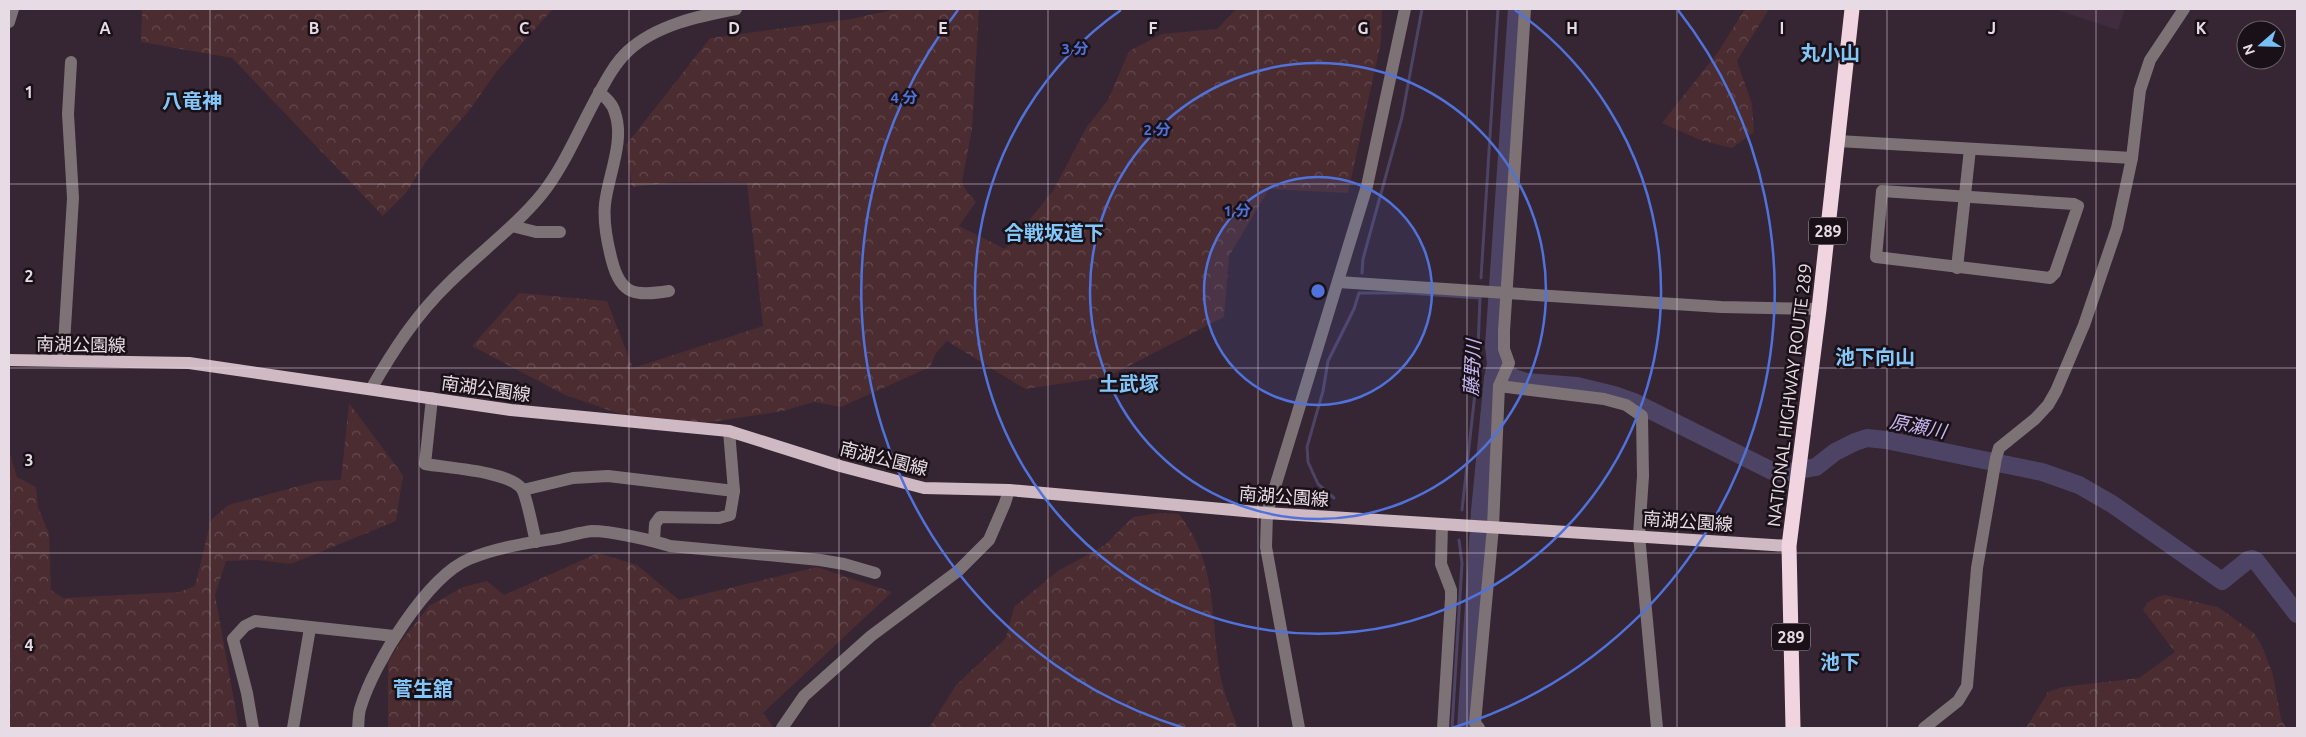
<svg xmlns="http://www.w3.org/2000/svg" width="2306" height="737" viewBox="0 0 2306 737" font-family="Ubuntu,'Noto Sans JP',sans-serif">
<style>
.built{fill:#412b3e}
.forest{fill:url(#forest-crowns)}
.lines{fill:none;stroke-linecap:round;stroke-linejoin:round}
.stream{stroke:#4d4465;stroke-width:3}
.river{stroke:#4d4465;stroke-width:18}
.minor{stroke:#7d7276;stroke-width:12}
.major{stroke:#cfb9c2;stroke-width:12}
.highway{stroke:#f0d4e0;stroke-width:15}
.grid{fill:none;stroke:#e7dce5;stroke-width:1;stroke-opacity:0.55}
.ring{fill:none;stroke:#5072db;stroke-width:2.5}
.labels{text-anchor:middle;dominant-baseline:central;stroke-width:5;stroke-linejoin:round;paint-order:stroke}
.shield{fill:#191117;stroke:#a99fa7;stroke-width:1}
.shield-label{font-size:16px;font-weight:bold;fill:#e7dce5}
.street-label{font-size:18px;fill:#e7dce5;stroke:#191117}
.water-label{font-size:19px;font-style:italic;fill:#c7b7f3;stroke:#191117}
.quarter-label{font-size:20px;font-weight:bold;fill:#83c7fa;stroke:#191117}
.grid-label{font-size:16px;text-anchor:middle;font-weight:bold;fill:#e7dce5;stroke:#191117;stroke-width:5;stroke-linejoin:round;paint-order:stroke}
.centre{fill:#5072db;stroke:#191117;stroke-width:2.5}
.ring-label{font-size:15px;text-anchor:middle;font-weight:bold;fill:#5072db;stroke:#191117;stroke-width:5;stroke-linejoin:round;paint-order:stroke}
</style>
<defs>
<pattern id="forest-crowns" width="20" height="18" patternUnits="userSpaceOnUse" patternTransform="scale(1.25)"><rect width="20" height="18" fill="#4a2c31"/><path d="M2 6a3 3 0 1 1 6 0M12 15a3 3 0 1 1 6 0" fill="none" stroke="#644a4f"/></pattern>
</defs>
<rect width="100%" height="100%" fill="#362533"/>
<polygon class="built" points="2055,9 2125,9 2118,30"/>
<g class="forest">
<polygon points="142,9 553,9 497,71 468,112 427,160 406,193 383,216 232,58 141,42"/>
<polygon points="896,9 979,9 972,129 962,182 967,192 976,202 959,226 1005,249 1053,191 1086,128 1108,100 1129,51 1162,34 1217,29 1236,9 1382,9 1381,42 1348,193 1269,189 1229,256 1224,317 1107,377 1025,389 947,341 936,353 930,367 841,407 814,402 783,411 684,426 652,425 565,395 472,346 519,293 607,301 633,368 763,326 747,183 674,182 632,187 626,145 710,38 851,19"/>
<polygon points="1745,9 1769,9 1737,61 1752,104 1754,132 1732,148 1700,140 1662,123 1718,52"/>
<polygon points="349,403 403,475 396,521 291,564 256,560 226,561 215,595 239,728 9,728 9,451 17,477 36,487 38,507 49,534 51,590 63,598 179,592 195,586 211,520 228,505 318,481 341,480"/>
<path d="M1158 513 1179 514C1218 564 1210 615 1220 674 1224 693 1231 710 1238 728H929L956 685 1006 638 1014 607 1058 571 1105 545 1133 517Z"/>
<polygon points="598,553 637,565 679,600 817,567 892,592 763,713 774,728 388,728 388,662 399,644 429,606 463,587 487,581 504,595"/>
<path d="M2165 595 2218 607 2254 633 2262 646 2273 675 2281 719 2286 728H2026L2048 692 2062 687 2139 678 2175 652 2143 610C2147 601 2155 597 2165 595Z"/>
</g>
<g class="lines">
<g class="stream">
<polyline points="1362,273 1363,259 1402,117 1422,9"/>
<polyline points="1481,278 1498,9"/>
<polyline points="1334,498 1318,484 1308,462 1307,447 1323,391 1328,361 1354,309 1359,293 1407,293 1480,298"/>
<polyline points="1462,510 1477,375 1480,297"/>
<polyline points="1452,728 1462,563 1459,540"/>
</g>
<g class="river">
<polyline points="1496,364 1514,378 1526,382 1577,386 1614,395 1634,402 1772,471 1782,473 1816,467 1835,452 1855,442 1867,438 1886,440 2042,472 2079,485 2112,504 2222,581 2248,560 2252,559 2256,561 2297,614"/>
<polyline points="1466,728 1480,511 1493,378 1496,364 1494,346 1517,9"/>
</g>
<g class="minor">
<polyline points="9,22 13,9"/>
<path d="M599 92C606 98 613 104 615 113 625 141 608 176 605 204 603 223 607 242 612 261 621 296 636 296 669 291"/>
<polyline points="1838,141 2132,158"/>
<polygon points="1882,191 2074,204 2078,206 2055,273 2050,278 1876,257"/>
<polyline points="512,226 536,232 560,232"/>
<polyline points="1957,268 1970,149"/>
<polyline points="1338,282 1721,307 1819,309"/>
<polyline points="63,360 73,198 68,114 71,62"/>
<polyline points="1499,386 1604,399 1626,405 1642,416 1643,476 1639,535 1657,728"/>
<path d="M371 389C394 349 416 315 449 283 479 253 515 227 542 194 565 165 580 127 598 95 606 80 615 63 628 51 656 25 699 16 736 9"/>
<path d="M432 398 425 464C447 468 509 471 522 489 527 497 533 531 536 542"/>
<polyline points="523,490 573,478 608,476 734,491"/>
<polyline points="1442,524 1441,564 1451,590 1451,598 1443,728"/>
<polyline points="654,541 655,524 660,517 719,518 730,515 734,491 729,431"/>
<polyline points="253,728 247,693 233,639 245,626 255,621 394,636"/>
<polyline points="293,728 310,628"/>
<path d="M358 728C359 721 358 713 361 706 374 663 427 577 469 559 497 547 529 543 558 538 569 536 581 532 592 531 611 531 651 540 670 546L820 560 844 564 875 573"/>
<polyline points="782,728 804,696 871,636 958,571 989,540 1005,503 1009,490"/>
<polyline points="1299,728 1266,547 1267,513 1367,186 1405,9"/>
<polyline points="1479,728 1475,723 1493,527 1499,386 1509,363 1504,349 1504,331 1525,9"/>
<polyline points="1924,728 1958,701 1967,686 1977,568 1996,458 1999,448 2035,419 2048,405 2056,391 2084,325 2117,228 2132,158 2140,90 2150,60 2184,9"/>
</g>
<polyline class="major" points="9,360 189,363 511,410 729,431 840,466 924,488 1009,490 1267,513 1789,546"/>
<polyline class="highway" points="1793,728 1789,546 1819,309 1852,9"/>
</g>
<path class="grid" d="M210 9V728M419 9V728M629 9V728M839 9V728M1048 9V728M1258 9V728M1467 9V728M1677 9V728M1887 9V728M2096 9V728M9 184H2297M9 368H2297M9 553H2297"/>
<circle cx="1318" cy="291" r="114" fill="#5072db" fill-opacity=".12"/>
<g class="ring">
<circle cx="1318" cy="291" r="114"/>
<circle cx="1318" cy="291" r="228"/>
<path d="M1515 10A343 343 0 1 1 1121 10"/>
<path d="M1184 728A457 457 0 0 1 958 10M1678 10A457 457 0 0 1 1452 728"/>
</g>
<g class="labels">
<g class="shield">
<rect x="1809" y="217.5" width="38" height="27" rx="4"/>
<rect x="1772" y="623.5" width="38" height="27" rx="4"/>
</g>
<g class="shield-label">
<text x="1828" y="231">289</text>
<text x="1791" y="637">289</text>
</g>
<g class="street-label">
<text transform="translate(81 344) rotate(1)">南湖公園線</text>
<text transform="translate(486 388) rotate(8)">南湖公園線</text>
<text transform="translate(1789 395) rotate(-83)">NATIONAL HIGHWAY ROUTE 289</text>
<text transform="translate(884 458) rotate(14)">南湖公園線</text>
<text transform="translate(1284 496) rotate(4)">南湖公園線</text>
<text transform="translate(1688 521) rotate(4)">南湖公園線</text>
</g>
<g class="water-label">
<text transform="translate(1472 368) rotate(-87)">藤野川</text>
<text transform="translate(1918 426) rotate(11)">原瀬川</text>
</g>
<g class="quarter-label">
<text x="1830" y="52">丸小山</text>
<text x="192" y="100">八竜神</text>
<text x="1054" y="232">合戦坂道下</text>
<text x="1875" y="356">池下向山</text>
<text x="1129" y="383">土武塚</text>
<text x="1840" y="661">池下</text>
<text x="423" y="688">菅生舘</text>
</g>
</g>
<g class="grid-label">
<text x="105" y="34">A</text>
<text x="314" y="34">B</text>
<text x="524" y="34">C</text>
<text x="734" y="34">D</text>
<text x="943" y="34">E</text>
<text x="1153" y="34">F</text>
<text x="1363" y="34">G</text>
<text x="1572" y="34">H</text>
<text x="1782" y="34">I</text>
<text x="1992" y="34">J</text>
<text x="2201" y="34">K</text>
<text x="29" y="98">1</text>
<text x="29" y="282">2</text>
<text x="29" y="466">3</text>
<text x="29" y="651">4</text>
</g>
<circle cx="1318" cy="291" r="8" class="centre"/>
<g class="ring-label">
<text x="1075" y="54">3 分</text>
<text x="904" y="103">4 分</text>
<text x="1157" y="135">2 分</text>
<text x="1237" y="216">1 分</text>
</g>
<rect width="2306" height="737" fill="none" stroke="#e7dce5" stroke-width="20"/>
<g transform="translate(2261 45) rotate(250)"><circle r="24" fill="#191117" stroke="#6b6269"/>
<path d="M0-4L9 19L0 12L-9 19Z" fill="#76c0f7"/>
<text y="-8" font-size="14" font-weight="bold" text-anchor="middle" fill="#e7dce5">N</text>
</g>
</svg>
